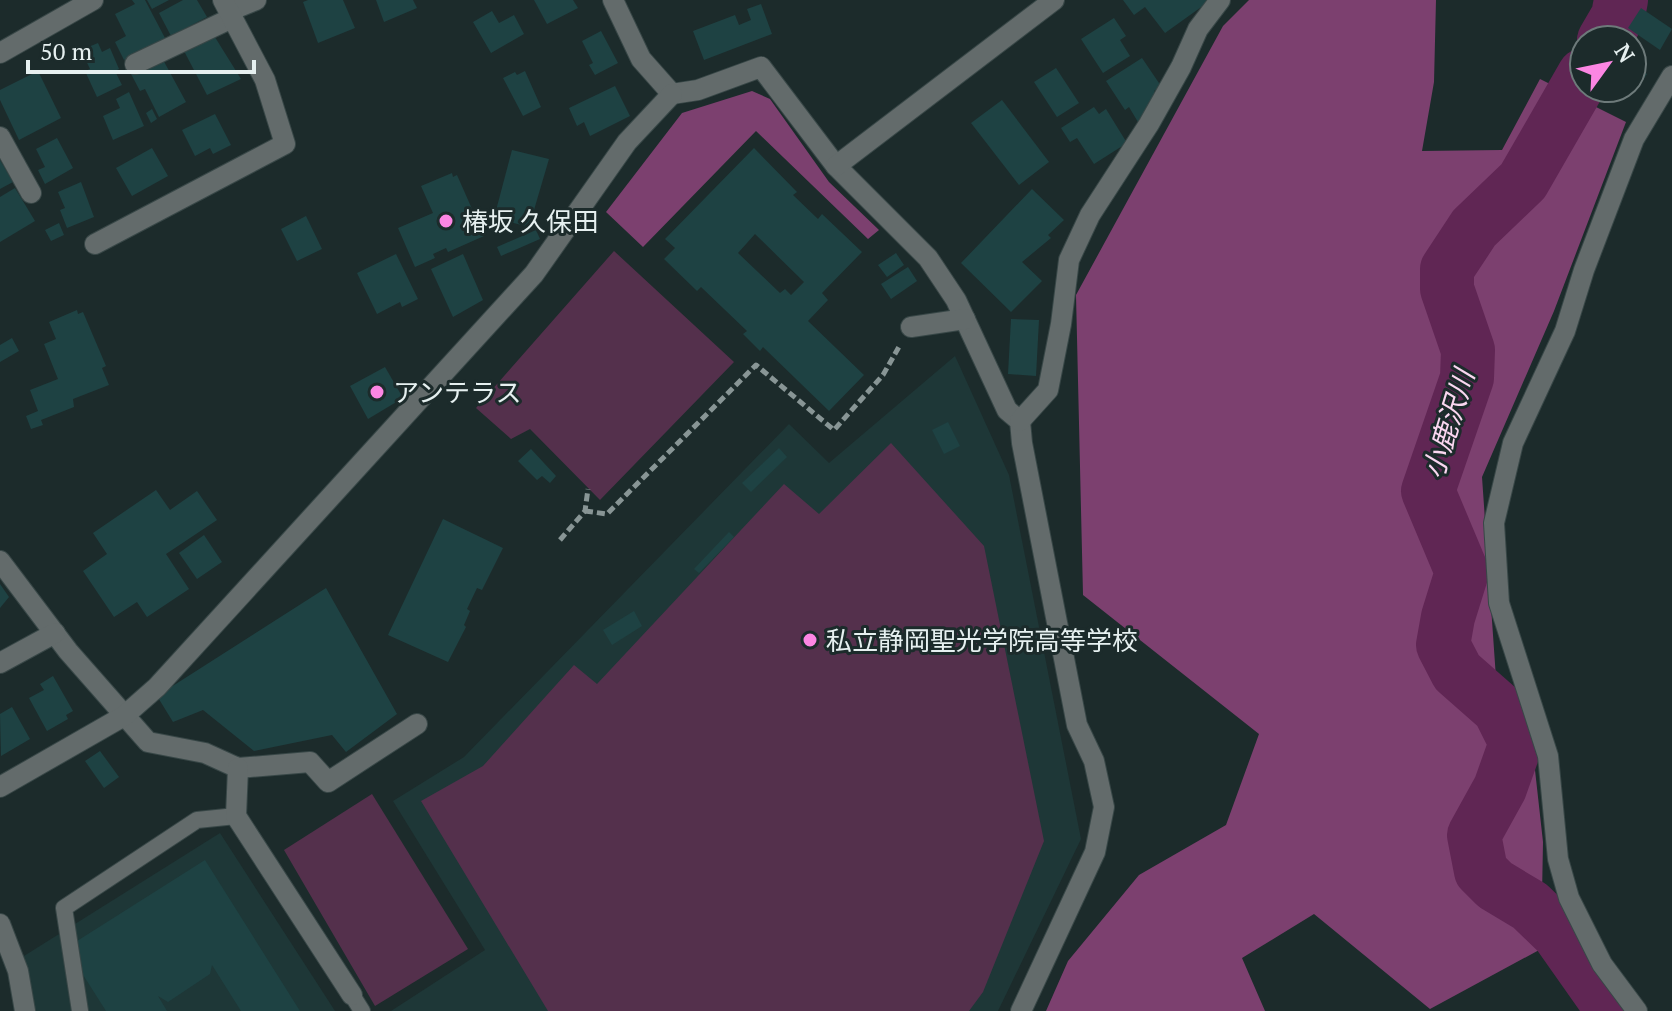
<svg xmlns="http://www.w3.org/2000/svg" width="1672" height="1011" viewBox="0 0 1672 1011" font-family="'PT Serif','Noto Sans JP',serif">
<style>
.built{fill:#1e3737}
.green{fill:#54304c}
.forest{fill:#7c406f}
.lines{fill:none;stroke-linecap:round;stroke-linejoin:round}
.river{stroke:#602654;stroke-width:54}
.building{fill:#1e4243;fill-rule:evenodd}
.service-casing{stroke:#384747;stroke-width:18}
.minor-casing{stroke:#384747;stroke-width:22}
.path{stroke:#889595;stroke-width:5;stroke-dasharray:8 4;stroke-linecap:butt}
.service{stroke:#636b6b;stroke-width:16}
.minor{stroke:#636b6b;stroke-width:20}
.poi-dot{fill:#fc86e3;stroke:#1c2b2b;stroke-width:3}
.labels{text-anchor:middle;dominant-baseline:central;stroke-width:6;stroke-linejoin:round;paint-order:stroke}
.poi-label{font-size:26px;fill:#e6f0f0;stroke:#1c2b2b;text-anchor:start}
.water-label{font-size:28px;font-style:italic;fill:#fad6f0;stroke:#1c2b2b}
</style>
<rect width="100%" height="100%" fill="#1c2b2b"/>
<g class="built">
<polygon points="955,356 1009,475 1081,839 998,1011 391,1011 485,950 393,801 464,757 789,424 829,463"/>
<polygon points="220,833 335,1011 33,1011 24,956"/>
</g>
<g class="green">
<polygon points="614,251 734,362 600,500 530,429 511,439 476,408"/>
<polygon points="891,443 984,546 1044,841 983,992 969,1011 548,1011 421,801 483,766 574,665 597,684 784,484 819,514"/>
<polygon points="372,794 468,949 375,1006 284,850"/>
</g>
<g class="forest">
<polygon points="1249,0 1436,0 1434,82 1422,151 1502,150 1540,79 1626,122 1554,311 1482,477 1496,678 1535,770 1543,842 1541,949 1430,1009 1314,914 1242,958 1265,1011 1046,1011 1068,961 1139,875 1226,825 1259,734 1083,595 1076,295 1223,26"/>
<polygon points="752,91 770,99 829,182 879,230 868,239 756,131 643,247 606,212 682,113"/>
</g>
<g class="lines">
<g class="river">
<polyline points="1604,40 1618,16 1621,0"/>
<polyline points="1584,75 1523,181 1474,228 1447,269 1447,289 1468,350 1467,378 1428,491 1462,572 1448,617 1443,645 1457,672 1499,709 1516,743 1500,788 1474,835 1481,871 1495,885 1530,906 1558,933 1613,1011"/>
</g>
</g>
<g class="building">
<polygon points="132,0 145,0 165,38 124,60 115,42 126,36 115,14 135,4"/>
<polygon points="147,0 169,0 152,9"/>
<polygon points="183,0 197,0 207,17 171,36 159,13"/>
<polygon points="308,0 343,0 355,28 318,43 303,2"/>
<polygon points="376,0 413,0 417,8 384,22"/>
<polygon points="534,0 573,0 578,8 547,24"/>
<polygon points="1123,0 1211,0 1165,33 1145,7 1134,15"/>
<polygon points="761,4 772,34 704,60 693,31 735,15 739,25 751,20 747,9"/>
<polygon points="1641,8 1672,29 1660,50 1628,28"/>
<polygon points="492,11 499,23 514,15 524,34 491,53 473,22"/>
<polygon points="1114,18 1126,36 1120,40 1130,56 1103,73 1081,39"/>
<polygon points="601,31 618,63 595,75 589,65 593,63 582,41"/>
<polygon points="213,34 241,79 207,95 183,49"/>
<polygon points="98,43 102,52 110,48 119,69 115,71 122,85 97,97 85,71 90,69 81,50"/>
<polygon points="161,56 186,102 159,117 145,89 140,91 130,72"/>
<polygon points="1142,58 1161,86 1154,91 1158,97 1148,103 1153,112 1138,122 1129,107 1125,110 1106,81"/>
<polygon points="1632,64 1647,74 1639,86 1632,81"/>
<polygon points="1056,68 1079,103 1057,117 1034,82"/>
<polygon points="38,71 61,118 19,140 0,100 0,90"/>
<polygon points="525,71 541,107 523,116 503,78 515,72 517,75"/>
<polygon points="615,86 630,116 590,136 584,122 577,126 569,108"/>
<polygon points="129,92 144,126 113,140 103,116 120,108 116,99"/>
<polygon points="1002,100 1049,162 1019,185 971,123"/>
<polygon points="1094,107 1099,114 1106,109 1127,143 1094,164 1077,138 1070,142 1061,128"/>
<polygon points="152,109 157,119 151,123 146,113"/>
<polygon points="215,114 231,145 213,154 210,148 195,156 182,130"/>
<polygon points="57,138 73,168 45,184 38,170 45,167 36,149"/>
<polygon points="152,148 168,176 132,196 116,168"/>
<path d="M754 148 797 192 793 195 818 219 822 214 862 252 822 293 828 300 808 321 864 375 829 411 763 347 760 351 743 334 747 331 701 287 697 291 664 259 675 248 665 239ZM755 234 804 282 791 295 785 289 780 293 738 253Z"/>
<polygon points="512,150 549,159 529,227 494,218"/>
<polygon points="0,160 13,182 0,189"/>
<polygon points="452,173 453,177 457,175 484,236 448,252 446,248 433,254 435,258 415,267 398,228 433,213 421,186"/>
<polygon points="81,182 94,217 67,228 60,210 65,208 58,192"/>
<polygon points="15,188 35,221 0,242 0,197"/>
<polygon points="1032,189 1064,220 1048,235 1051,238 1022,262 1042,281 1011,312 961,263"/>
<polygon points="306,216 322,249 297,261 281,229"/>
<polygon points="59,223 64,235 51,241 45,230"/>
<polygon points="536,230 540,239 501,256 497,247"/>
<polygon points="896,253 904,265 887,277 878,265"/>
<polygon points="396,254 418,299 402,307 400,302 377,314 357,273"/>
<polygon points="463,254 483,300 453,317 431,269"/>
<polygon points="908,267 917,281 891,299 881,284"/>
<polygon points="77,310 78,314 83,312 106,366 102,368 109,385 73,399 74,407 41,420 43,425 31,429 26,416 38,411 30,390 58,379 44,344 56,339 49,322"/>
<polygon points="1011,319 1039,320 1036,376 1008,374"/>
<polygon points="12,338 19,351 0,362 0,345"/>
<polygon points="385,367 403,398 368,419 350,386"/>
<polygon points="948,422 960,446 944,454 932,430"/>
<polygon points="779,448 787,457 751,492 742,483"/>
<polygon points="531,449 556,476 550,483 542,476 537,480 518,461"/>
<polygon points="156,490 170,510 197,491 217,520 166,554 189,589 147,617 137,602 114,617 83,571 107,554 93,533"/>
<polygon points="443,519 503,548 482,590 477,588 467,609 470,611 464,625 466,627 448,662 388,635"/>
<polygon points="729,532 734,537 699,573 694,569"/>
<polygon points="204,535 222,562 197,579 179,553"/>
<polygon points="0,584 9,597 0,608"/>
<polygon points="326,588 397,714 346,752 332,735 254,751 203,710 173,722 157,696"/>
<polygon points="634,611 642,626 612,645 603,630"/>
<polygon points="53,676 73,711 66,715 68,719 47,731 29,698 44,690 40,684"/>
<polygon points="12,707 30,739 1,756 0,714"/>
<polygon points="100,751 119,777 104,788 85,761"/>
<polygon points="205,860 300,1011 241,1011 212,965 210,974 168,1002 158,996 167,1011 106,1011 66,948"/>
</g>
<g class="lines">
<defs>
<g id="service">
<polyline points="352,995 362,1011"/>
<polyline points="80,1011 64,908 197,820 236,816"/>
</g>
<g id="minor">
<polyline points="613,0 641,59 672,94 698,90 761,67 836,166 928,258 956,300 1007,410 1020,421 1022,443 1077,725 1094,761 1104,807 1095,852 1021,1011"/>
<polyline points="229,11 256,0"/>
<polyline points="0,53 93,0"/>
<polyline points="135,64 232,18"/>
<polyline points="0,137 31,193"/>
<polyline points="836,166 1054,0"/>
<polyline points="95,244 285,144 265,80 223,0"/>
<polyline points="911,327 965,319"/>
<polyline points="1020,421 1048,390 1061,324 1069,260 1090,215 1149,124 1181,67 1198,29 1220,0"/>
<polyline points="0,561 68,651 148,742 205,753 238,768 310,762 328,782 417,724"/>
<polyline points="0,663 55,633"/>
<polyline points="238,768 236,816 352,995"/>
<polyline points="0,787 124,716 157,687 534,274 627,142 672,94"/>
<polyline points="0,924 18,971 25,1011"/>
<polyline points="1637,1011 1602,964 1569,898 1558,859 1548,756 1499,603 1494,523 1513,443 1565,331 1584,270 1634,139 1672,76"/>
</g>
</defs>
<use href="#service" class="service-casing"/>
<use href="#minor" class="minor-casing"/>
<g class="path">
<polyline points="585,511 607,514 756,365 834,430 883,375 900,345"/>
<polyline points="560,540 585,511 588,489"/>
</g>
<use href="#service" class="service"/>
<use href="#minor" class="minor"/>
</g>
<g class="poi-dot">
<circle cx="446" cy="221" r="8"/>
<circle cx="377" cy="392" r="8"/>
<circle cx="810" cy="640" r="8"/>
</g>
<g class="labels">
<g class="poi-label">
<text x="462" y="221">椿坂 久保田</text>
<text x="393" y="392">アンテラス</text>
<text x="826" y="640">私立静岡聖光学院高等学校</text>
</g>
<g class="water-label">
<text transform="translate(1448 424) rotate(-73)">小鹿沢川</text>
</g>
</g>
<g transform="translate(1608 64) rotate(57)"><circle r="38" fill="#1c2b2b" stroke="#6d7a7a" stroke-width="2"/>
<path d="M0-6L14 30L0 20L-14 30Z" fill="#fc86e3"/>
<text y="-12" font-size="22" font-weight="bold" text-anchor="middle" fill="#e6f0f0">N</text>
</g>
<path d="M28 60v12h226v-12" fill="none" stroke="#e6f0f0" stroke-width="4"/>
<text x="40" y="60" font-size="24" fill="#e6f0f0" stroke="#1c2b2b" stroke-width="6" paint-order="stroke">50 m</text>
</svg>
